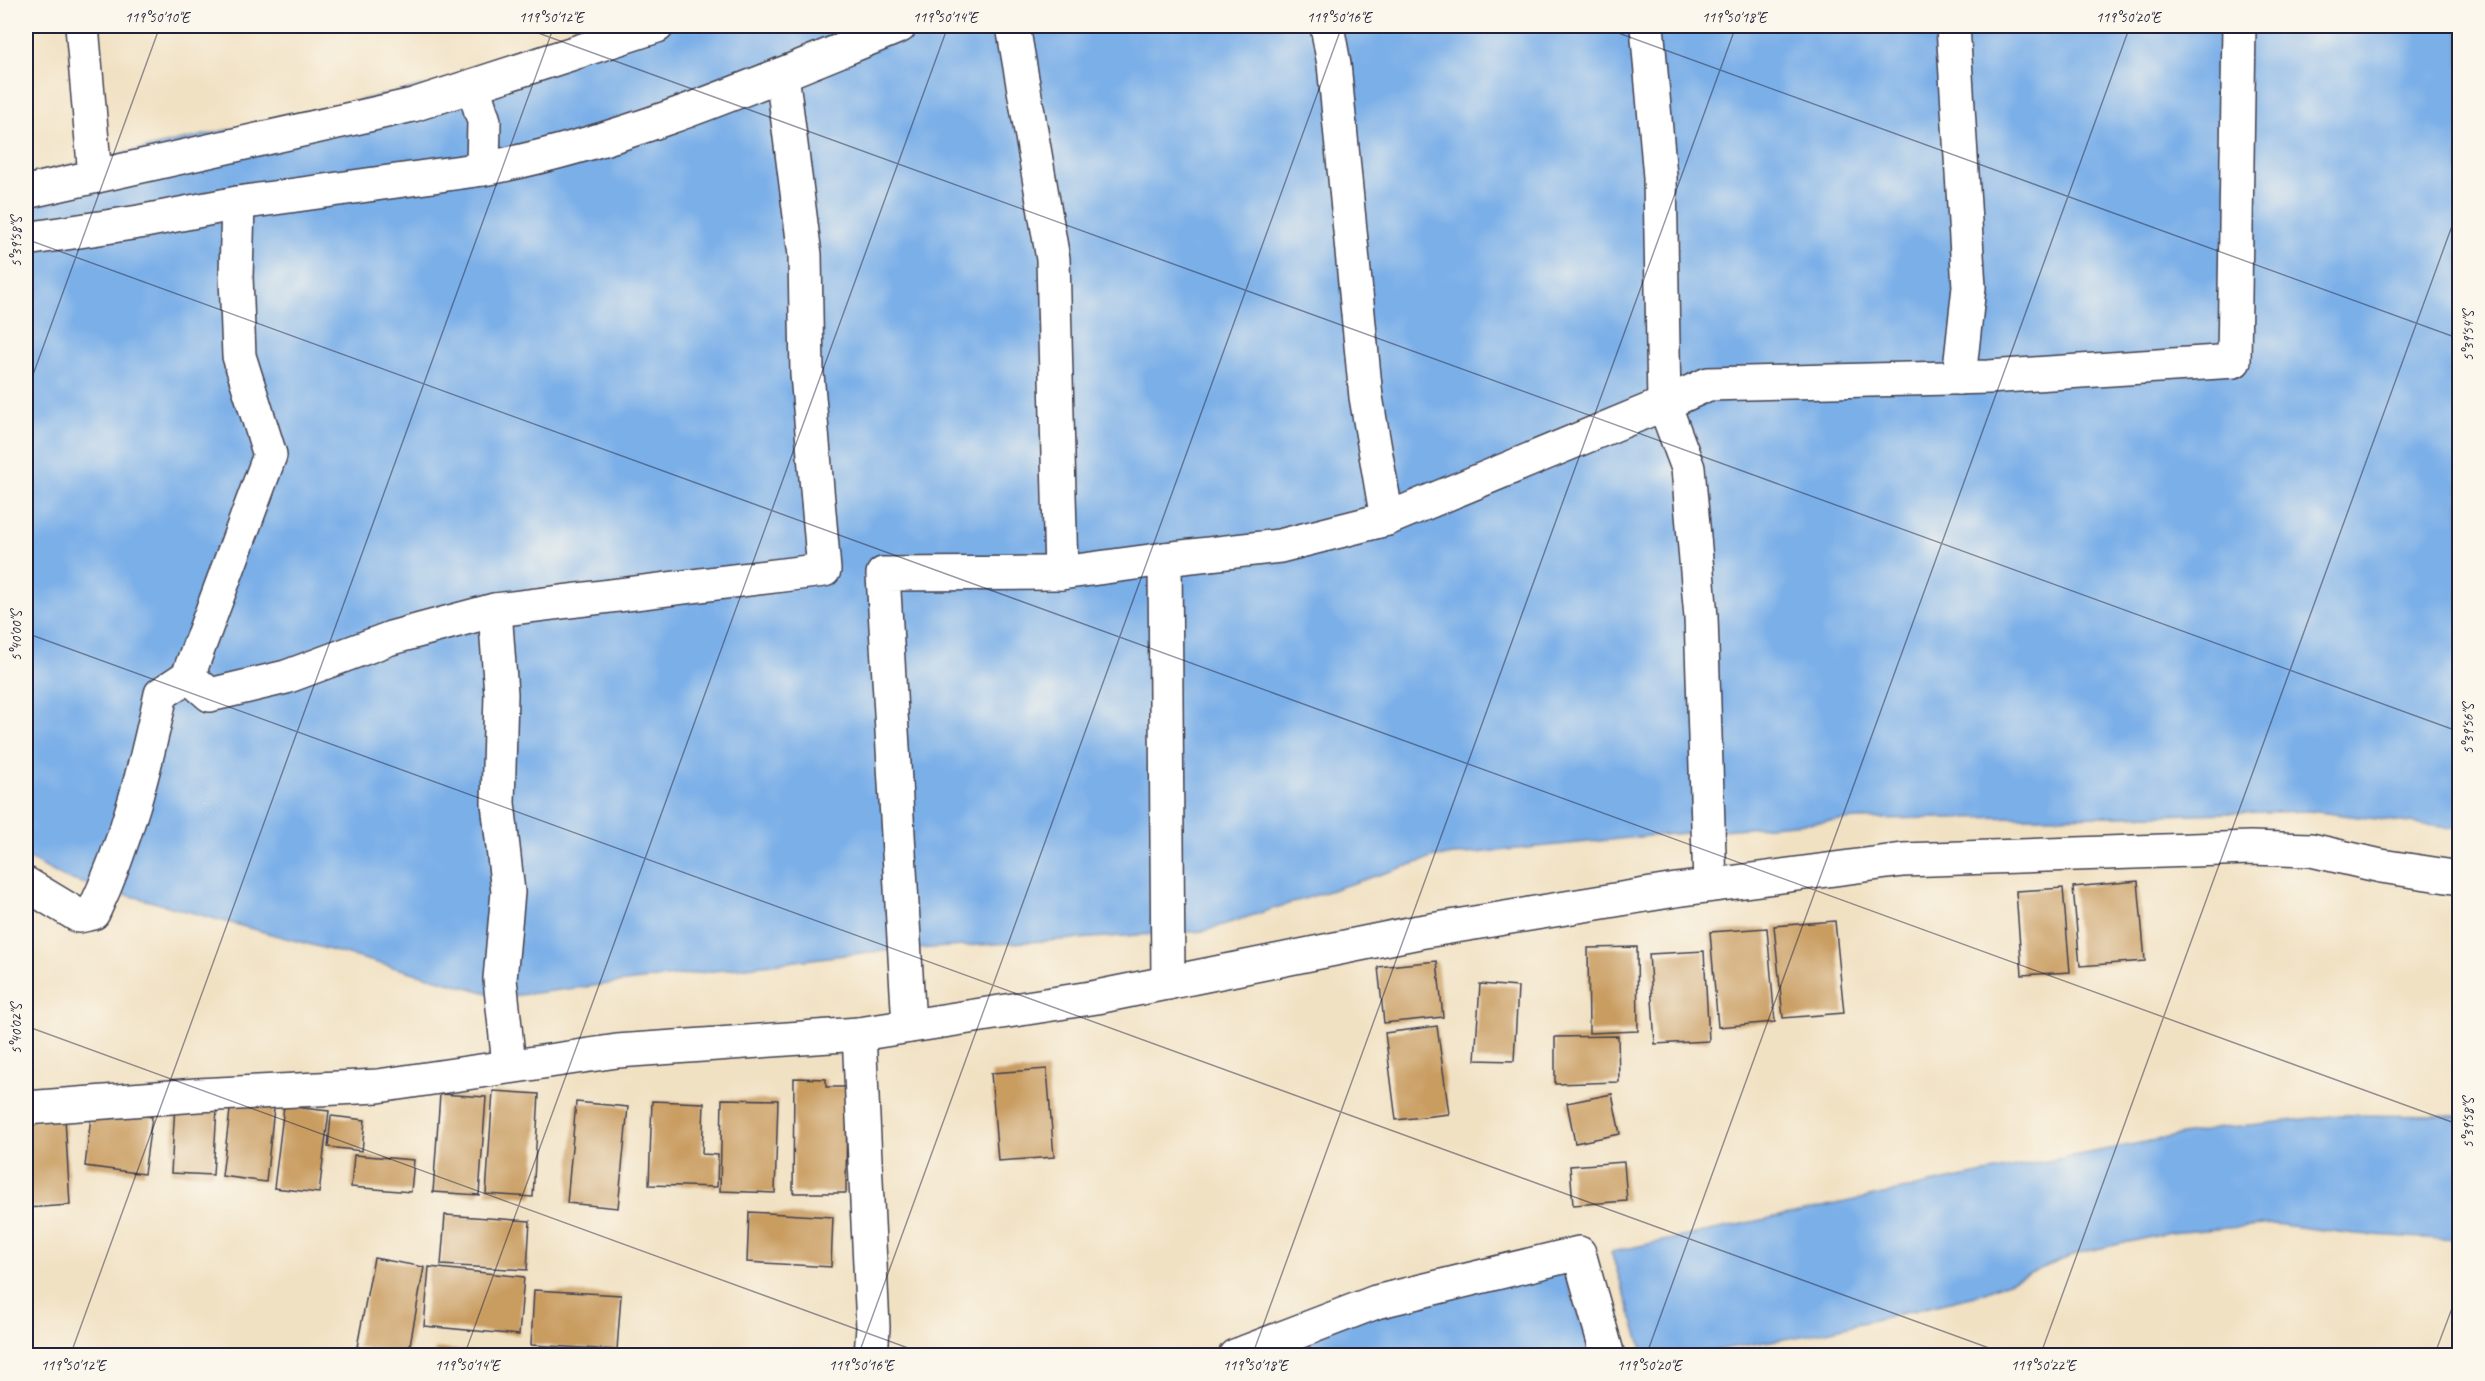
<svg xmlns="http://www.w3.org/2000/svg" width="2485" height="1381" viewBox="0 0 2485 1381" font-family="Caveat,sans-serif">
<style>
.water{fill:#7aafe8;stroke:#4e6892;stroke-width:1.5}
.building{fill:#c99c60}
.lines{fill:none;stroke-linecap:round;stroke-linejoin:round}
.minor-casing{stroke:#413f4f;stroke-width:36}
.minor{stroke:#fff;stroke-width:33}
.ticks{fill:none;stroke:#22223b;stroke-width:1.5;stroke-opacity:0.45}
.neatline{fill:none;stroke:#22223b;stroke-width:2}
.ticks-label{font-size:15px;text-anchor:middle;fill:#22223b}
</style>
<rect width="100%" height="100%" fill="#fbf7ec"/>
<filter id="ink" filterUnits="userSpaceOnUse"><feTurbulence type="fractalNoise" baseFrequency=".0167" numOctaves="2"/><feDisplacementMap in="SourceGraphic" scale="12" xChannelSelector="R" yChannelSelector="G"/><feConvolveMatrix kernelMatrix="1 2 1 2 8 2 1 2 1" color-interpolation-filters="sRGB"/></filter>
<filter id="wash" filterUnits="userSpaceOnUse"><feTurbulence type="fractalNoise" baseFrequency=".008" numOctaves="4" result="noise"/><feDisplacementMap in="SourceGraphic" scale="24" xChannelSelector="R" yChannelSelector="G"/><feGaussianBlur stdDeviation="1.35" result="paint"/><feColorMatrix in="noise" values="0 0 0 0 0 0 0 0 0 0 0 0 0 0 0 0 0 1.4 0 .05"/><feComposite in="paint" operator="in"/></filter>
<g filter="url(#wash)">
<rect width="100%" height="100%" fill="#f1e1c3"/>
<g class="water">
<polygon points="650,26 2459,26 2459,829 2309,811 2119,816 1856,819 1650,836 1435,857 1204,931 869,952 503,997 65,878 26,857 26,175 580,51"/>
<polygon points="2341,1115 2459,1116 2459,1240 2355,1234 2274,1224 2170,1233 2079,1253 1975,1296 1814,1334 1686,1355 1644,1355 1611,1252 1944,1181 2213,1129"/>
<polygon points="1561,1265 1594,1355 1260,1356 1379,1310"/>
</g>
<g id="blocks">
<g class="building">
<polygon points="2138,881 2145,961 2080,966 2073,887"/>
<polygon points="2063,888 2070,972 2022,975 2016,891"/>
<polygon points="1835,921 1844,1013 1783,1018 1774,926"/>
<polygon points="1767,928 1775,1022 1718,1027 1710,932"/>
<polygon points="1637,947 1638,1031 1589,1033 1588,948"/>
<polygon points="1704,951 1709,1041 1655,1044 1649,954"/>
<polygon points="1437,961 1443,1017 1384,1023 1378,967"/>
<polygon points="1480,984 1518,987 1514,1061 1475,1060"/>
<polygon points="1437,1026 1449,1114 1396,1120 1385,1033"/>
<polygon points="1618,1036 1619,1082 1555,1084 1555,1037"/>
<polygon points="1047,1069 1054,1157 998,1161 991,1073"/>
<polygon points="794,1078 826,1079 826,1087 847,1087 846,1193 793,1193"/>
<polygon points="493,1091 539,1094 533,1197 486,1194"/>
<polygon points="232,1094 275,1099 266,1182 222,1176"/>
<polygon points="440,1094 486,1097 479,1195 433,1192"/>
<polygon points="1612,1094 1620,1134 1575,1143 1567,1103"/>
<polygon points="722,1099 778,1100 775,1193 720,1191"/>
<polygon points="652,1101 704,1103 702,1154 718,1155 717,1187 649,1185"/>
<polygon points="576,1102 628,1107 618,1208 567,1203"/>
<polygon points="175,1105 217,1108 213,1175 171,1173"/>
<polygon points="284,1106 329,1111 319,1193 274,1188"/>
<polygon points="92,1109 152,1117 144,1174 85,1166"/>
<polygon points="331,1116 365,1120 362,1151 328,1147"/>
<polygon points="65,1118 70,1205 26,1208 26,1120"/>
<polygon points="354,1155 414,1160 411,1192 351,1187"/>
<polygon points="1624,1162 1627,1201 1573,1205 1570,1166"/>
<polygon points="749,1212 833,1217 831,1267 747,1262"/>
<polygon points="445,1215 530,1221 527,1270 441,1265"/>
<polygon points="374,1258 424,1267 408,1356 357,1347"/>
<polygon points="429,1267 524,1277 519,1335 424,1326"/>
<polygon points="534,1290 621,1295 617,1350 531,1345"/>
<polygon points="435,1348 498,1354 498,1356 435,1356"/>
</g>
</g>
</g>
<g filter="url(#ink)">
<use href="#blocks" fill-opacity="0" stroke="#413f4f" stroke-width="1.5"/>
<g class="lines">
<defs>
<g id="minor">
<polyline points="82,26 95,176"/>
<polyline points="1013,26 1053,259 1061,573 1165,559 1168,983"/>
<polyline points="1327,26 1334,64 1366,397 1387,519"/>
<polyline points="1647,26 1660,177 1664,404 1708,384 1988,377 2234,361 2239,26"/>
<polyline points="1953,26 1969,287 1959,378"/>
<path d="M473 86 484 121 483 169C628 142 764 81 900 26"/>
<polyline points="483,169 238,203 236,276 239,356 270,455 188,676 210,695 286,677 391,638 495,610 501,694 498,803 508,892 500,979 509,1065"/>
<polyline points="26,192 413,105 657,26"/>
<polyline points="26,239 139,222 238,203"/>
<polyline points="1165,559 1280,546 1387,519 1664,404 1688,468 1701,617 1710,885"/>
<polyline points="495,610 824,570 807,374 805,255 782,74"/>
<path d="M26 884 79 916 93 913C126 844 145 769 161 694L188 676"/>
<polyline points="909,1026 883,574 1061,573"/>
<polyline points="859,1034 873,1327 871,1356"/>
<polyline points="26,1108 197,1095 378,1086 617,1051 859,1034 1097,997 1419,932 1676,890 1903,860 2250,848 2311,850 2381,866 2460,878"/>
<polyline points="1235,1356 1376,1302 1579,1253 1608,1356"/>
</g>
</defs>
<use href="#minor" class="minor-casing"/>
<use href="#minor" class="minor"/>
</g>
</g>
<path class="ticks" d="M519 26 2460 732M1599 26 2460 339M26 239 2460 1125M26 394 160 26M26 633 2011 1356M26 1026 930 1356M70 1356 554 26M464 1356 948 26M858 1356 1342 26M1252 1356 1736 26M1646 1356 2130 26M2040 1356 2460 204M2434 1356 2460 1287"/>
<rect width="2485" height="1381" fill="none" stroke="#fbf7ec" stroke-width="66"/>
<rect x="33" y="33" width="2419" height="1315" class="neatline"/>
<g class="ticks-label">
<text x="157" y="22">119°50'10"E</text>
<text x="551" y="22">119°50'12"E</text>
<text x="945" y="22">119°50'14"E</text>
<text x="1339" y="22">119°50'16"E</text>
<text x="1734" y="22">119°50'18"E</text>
<text x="2128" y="22">119°50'20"E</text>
<text transform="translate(16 242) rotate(-90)" y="5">5°39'58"S</text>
<text transform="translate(2468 336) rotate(-90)" y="5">5°39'54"S</text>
<text transform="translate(16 636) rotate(-90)" y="5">5°40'00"S</text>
<text transform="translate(2468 729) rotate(-90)" y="5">5°39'56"S</text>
<text transform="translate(16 1029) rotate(-90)" y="5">5°40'02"S</text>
<text transform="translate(2468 1123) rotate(-90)" y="5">5°39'58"S</text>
<text x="73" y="1370">119°50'12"E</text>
<text x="467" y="1370">119°50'14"E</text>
<text x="861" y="1370">119°50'16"E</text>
<text x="1255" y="1370">119°50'18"E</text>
<text x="1649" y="1370">119°50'20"E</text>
<text x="2043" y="1370">119°50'22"E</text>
</g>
</svg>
